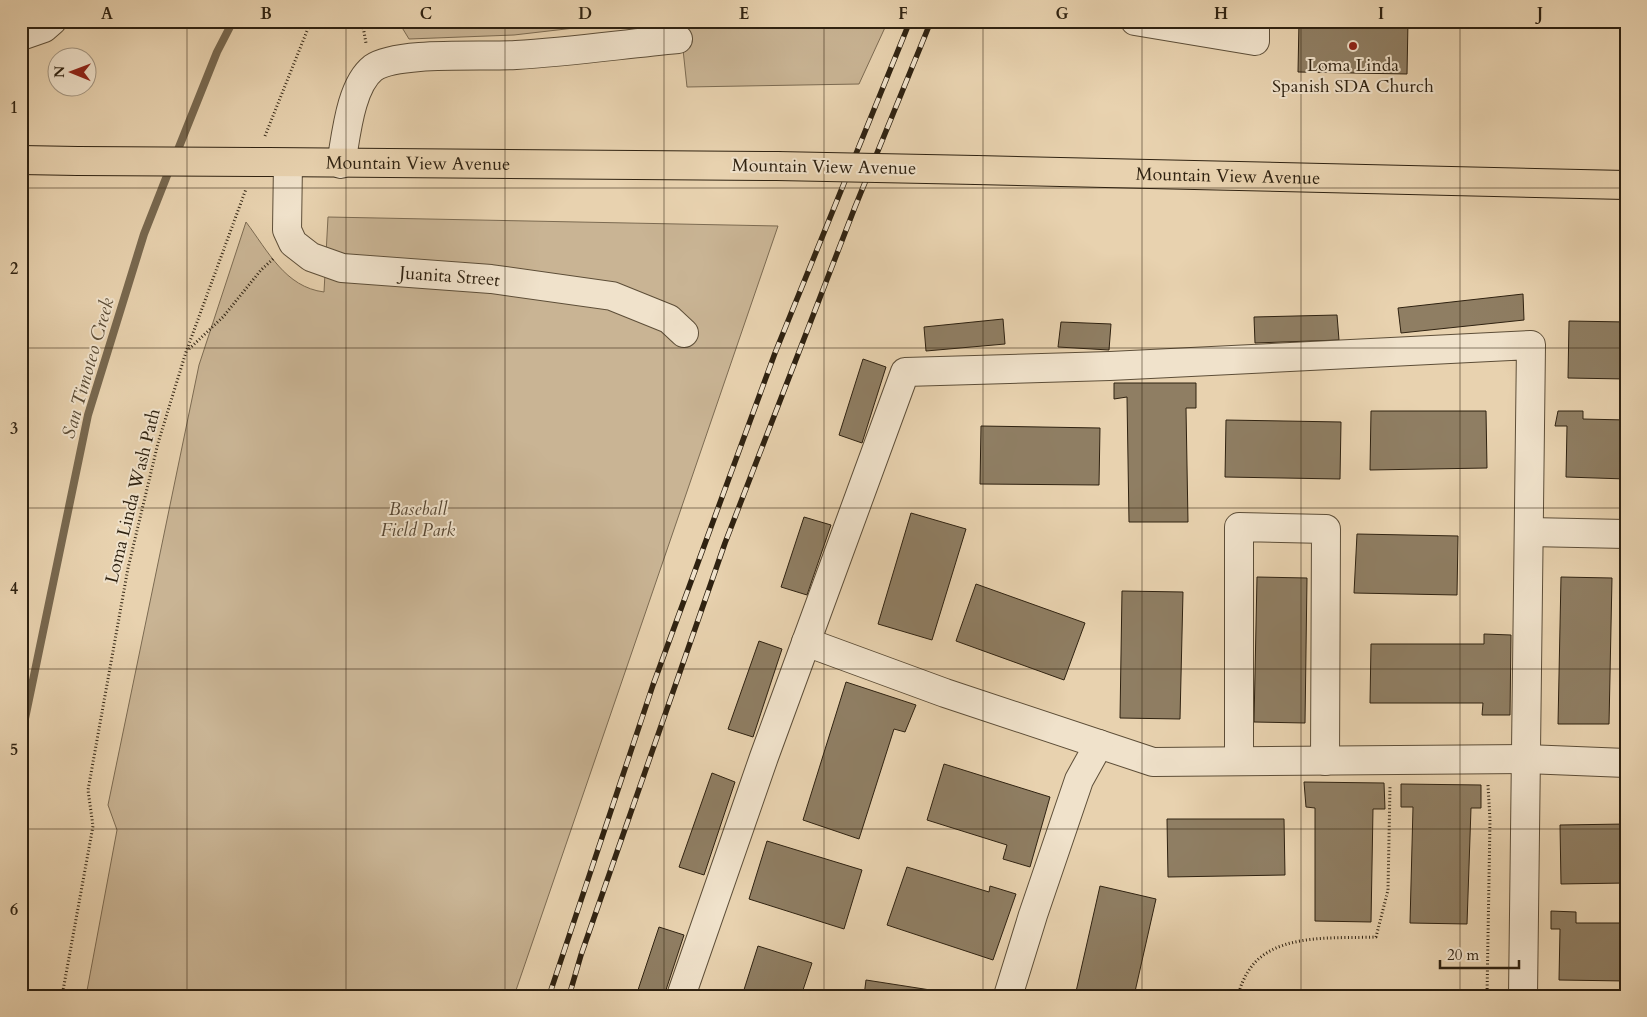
<svg xmlns="http://www.w3.org/2000/svg" width="1647" height="1017" viewBox="0 0 1647 1017" font-family="Cardo,serif">
<style>
.green{fill:#c9b494;stroke:#7c6b52}
.lines{fill:none;stroke-linecap:round;stroke-linejoin:round}
.stream{stroke:#78684f;stroke-width:8}
.building{fill:#8f7e63;stroke:#2f2211}
.minor-casing{stroke:#5d4e38;stroke-width:30}
.major-casing{stroke:#2f2211;stroke-width:30}
.path{stroke:#2f2211;stroke-width:3;stroke-dasharray:1 2.5;stroke-linecap:butt}
.minor{stroke:#f0e2cb;stroke-width:28}
.major{stroke:#e8d2af;stroke-width:28}
.rail-casing{stroke:#2f2211;stroke-width:5.5}
.rail{stroke:#f0e2cb;stroke-width:4;stroke-dasharray:11;stroke-linecap:butt}
.major-bridge-casing{stroke:#2f2211;stroke-width:30;stroke-linecap:butt}
.major-bridge{stroke:#e8d2af;stroke-width:28}
.grid{fill:none;stroke:#2f2211;stroke-width:1;stroke-opacity:0.55}
.poi-dot{fill:#8f2418;stroke:#f0e2cb;stroke-width:2}
.labels{text-anchor:middle;dominant-baseline:central;stroke-width:4;stroke-linejoin:round;paint-order:stroke}
.poi-label{font-size:18px;fill:#2f2211;stroke:#f0e2cb}
.street-label{font-size:18px;fill:#2f2211;stroke:#f0e2cb}
.park-label{font-size:18px;font-style:italic;fill:#564632;stroke:#f0e2cb}
.water-label{font-size:19px;font-style:italic;fill:#5a4b35;stroke:#f0e2cb}
.neatline{fill:none;stroke:#2f2211;stroke-width:2}
.grid-label{font-size:16px;text-anchor:middle;font-weight:bold;fill:#2f2211}
</style>
<rect width="100%" height="100%" fill="#e8d2af"/>
<filter id="stains"><feTurbulence type="fractalNoise" baseFrequency=".004" numOctaves="4"/><feColorMatrix values="0 0 0 0 .2 0 0 0 0 .09 0 0 0 0 .02 0 0 0 .5 -.17"/></filter>
<radialGradient id="worn" r=".72"><stop offset=".6" stop-color="#630" stop-opacity="0"/><stop offset="1" stop-color="#630" stop-opacity=".3"/></radialGradient>
<g class="green">
<polygon points="398,21 635,21 514,35 409,39"/>
<polygon points="680,21 888,21 859,84 687,87"/>
<path d="M328 217 778 226 514 996H86L117 830 108 805 199 365 246 222C268 251 285 287 324 292Z"/>
</g>
<g class="lines">
<g class="stream">
<polyline points="175,157 217,52 233,21"/>
<polyline points="21,738 88,415 144,234 170,168"/>
</g>
</g>
<g class="building">
<polygon points="1299,21 1408,21 1407,74 1298,72"/>
<polygon points="1523,294 1524,320 1401,333 1398,308"/>
<polygon points="1337,315 1339,340 1255,343 1254,317"/>
<polygon points="1003,319 1005,344 926,351 924,327"/>
<polygon points="1569,321 1626,322 1626,379 1568,378"/>
<polygon points="1061,322 1111,324 1109,350 1058,347"/>
<polygon points="863,359 886,367 862,443 839,435"/>
<polygon points="1114,383 1196,383 1196,408 1186,408 1188,522 1129,522 1127,397 1114,399"/>
<polygon points="1371,411 1486,411 1487,468 1370,470"/>
<polygon points="1558,411 1583,411 1583,419 1626,420 1626,479 1566,477 1567,426 1555,426"/>
<polygon points="1226,420 1341,422 1340,479 1225,477"/>
<polygon points="981,426 1100,428 1099,485 980,484"/>
<polygon points="911,513 966,529 932,640 878,624"/>
<polygon points="804,517 831,525 807,595 781,587"/>
<polygon points="1357,534 1458,536 1457,595 1354,593"/>
<polygon points="1257,577 1307,578 1305,723 1254,722"/>
<polygon points="1561,577 1612,578 1609,724 1558,724"/>
<polygon points="976,584 1085,623 1064,680 956,641"/>
<polygon points="1122,591 1183,592 1180,719 1120,718"/>
<polygon points="1484,634 1511,635 1510,715 1482,715 1483,703 1370,703 1371,644 1484,644"/>
<polygon points="759,641 782,649 753,737 728,729"/>
<polygon points="846,682 916,705 905,732 894,729 859,839 803,820"/>
<polygon points="944,764 1050,797 1030,867 1003,859 1007,845 927,820"/>
<polygon points="712,773 735,782 704,875 679,867"/>
<polygon points="1304,782 1384,783 1385,809 1373,809 1371,922 1315,921 1315,808 1306,807"/>
<polygon points="1401,784 1481,785 1481,808 1471,808 1467,924 1410,923 1413,807 1401,807"/>
<polygon points="1167,819 1284,819 1285,875 1168,877"/>
<polygon points="1626,824 1626,883 1561,884 1560,825"/>
<polygon points="767,841 862,870 844,929 749,899"/>
<polygon points="907,867 989,892 990,886 1016,894 993,960 887,925"/>
<polygon points="1100,886 1156,899 1134,996 1075,996"/>
<polygon points="1551,911 1576,912 1576,923 1626,923 1626,981 1559,980 1560,929 1551,929"/>
<polygon points="659,927 684,935 664,996 636,996"/>
<polygon points="758,946 812,963 801,996 742,996"/>
<polygon points="866,980 969,996 864,996"/>
<polygon points="1394,991 1464,992 1464,996 1394,996"/>
</g>
<g class="lines">
<defs>
<g id="minor">
<polyline points="1135,21 1255,41 1255,21"/>
<polyline points="21,36 44,28 52,21"/>
<path id="s1" d="M288 163 287 230 293 243 311 257 342 268 491 279 612 296 669 319 684 333"/>
<path d="M341 164C346 137 350 86 373 68 397 51 483 57 516 55 570 52 624 44 678 39"/>
<polyline points="1529,532 1626,534"/>
<polyline points="806,642 945,693 1153,762 1526,759 1626,763"/>
<polyline points="1239,761 1239,527 1326,529 1325,761"/>
<polyline points="681,996 764,757 905,372 1110,366 1531,345 1523,996"/>
<polyline points="1008,996 1033,915 1079,780 1099,744"/>
</g>
<g id="major">
<polyline points="21,160 78,161"/>
<path id="s2" d="M268 162 777 166"/>
<path id="s3" d="M976 170 1626 185"/>
</g>
</defs>
<use href="#minor" class="minor-casing"/>
<use href="#major" class="major-casing"/>
<g class="path">
<polyline points="362,21 366,43"/>
<polyline points="265,136 311,21"/>
<polyline points="189,349 223,317 261,270 273,259"/>
<polyline points="62,996 93,826 88,790 128,568 158,443 186,352 246,189"/>
<path d="M1239 996C1239 989 1242 983 1245 977 1267 931 1334 939 1376 937L1388 890 1390 786"/>
<polyline points="1487,996 1490,820 1488,785"/>
</g>
<use href="#minor" class="minor"/>
<use href="#major" class="major"/>
<defs>
<g id="rail">
<polyline points="549,996 653,685 775,353 910,21"/>
<polyline points="569,996 581,955 725,543 855,207 931,21"/>
</g>
</defs>
<use href="#rail" class="rail-casing"/>
<use href="#rail" class="rail"/>
<defs>
<g id="major-bridge">
<polyline points="78,161 268,162"/>
<polyline points="777,166 976,170"/>
</g>
</defs>
<use href="#major-bridge" class="major-bridge-casing"/>
<use href="#major-bridge" class="major-bridge"/>
</g>
<path class="grid" d="M187 21V996M346 21V996M505 21V996M664 21V996M824 21V996M983 21V996M1142 21V996M1301 21V996M1460 21V996M21 188H1626M21 348H1626M21 508H1626M21 669H1626M21 829H1626"/>
<circle class="poi-dot" cx="1353" cy="46" r="5"/>
<g class="labels">
<g class="poi-label">
<text x="1353" y="65">Loma Linda<tspan x="1353" dy="21">Spanish SDA Church</tspan></text>
</g>
<g class="street-label">
<text stroke="none"><textPath href="#s2" startOffset="150">Mountain View Avenue</textPath></text>
<text transform="translate(824 167) rotate(1)">Mountain View Avenue</text>
<text stroke="none"><textPath href="#s3" startOffset="252">Mountain View Avenue</textPath></text>
<text stroke="none"><textPath href="#s1" startOffset="245">Juanita Street</textPath></text>
<text transform="translate(133 496) rotate(-76)">Loma Linda Wash Path</text>
</g>
<g class="park-label">
<text x="418" y="509">Baseball<tspan x="418" dy="21">Field Park</tspan></text>
</g>
<g class="water-label">
<text transform="translate(88 368) rotate(-74)">San Timoteo Creek</text>
</g>
</g>
<rect width="1647" height="1017" fill="none" stroke="#e8d2af" stroke-width="55"/>
<g transform="translate(72 72) rotate(271)"><circle r="24" fill="#f0e2cb" stroke="#a39581"/>
<path d="M0-4L9 19L0 12L-9 19Z" fill="#8f2418"/>
<text y="-8" font-size="14" font-weight="bold" text-anchor="middle" fill="#2f2211">N</text>
</g>
<path d="M1440 960v8h79v-8" fill="none" stroke="#2f2211" stroke-width="2.5"/>
<text x="1447" y="960" font-size="15" fill="#2f2211" stroke="#f0e2cb" stroke-width="4" paint-order="stroke">20 m</text>
<rect x="28" y="28" width="1592" height="962" class="neatline"/>
<g class="grid-label">
<text x="107" y="19">A</text>
<text x="266" y="19">B</text>
<text x="426" y="19">C</text>
<text x="585" y="19">D</text>
<text x="744" y="19">E</text>
<text x="903" y="19">F</text>
<text x="1062" y="19">G</text>
<text x="1221" y="19">H</text>
<text x="1381" y="19">I</text>
<text x="1540" y="19">J</text>
<text x="14" y="113">1</text>
<text x="14" y="274">2</text>
<text x="14" y="434">3</text>
<text x="14" y="594">4</text>
<text x="14" y="755">5</text>
<text x="14" y="915">6</text>
</g>
<rect width="100%" height="100%" filter="url(#stains)"/>
<rect width="100%" height="100%" fill="url(#worn)"/>
</svg>
